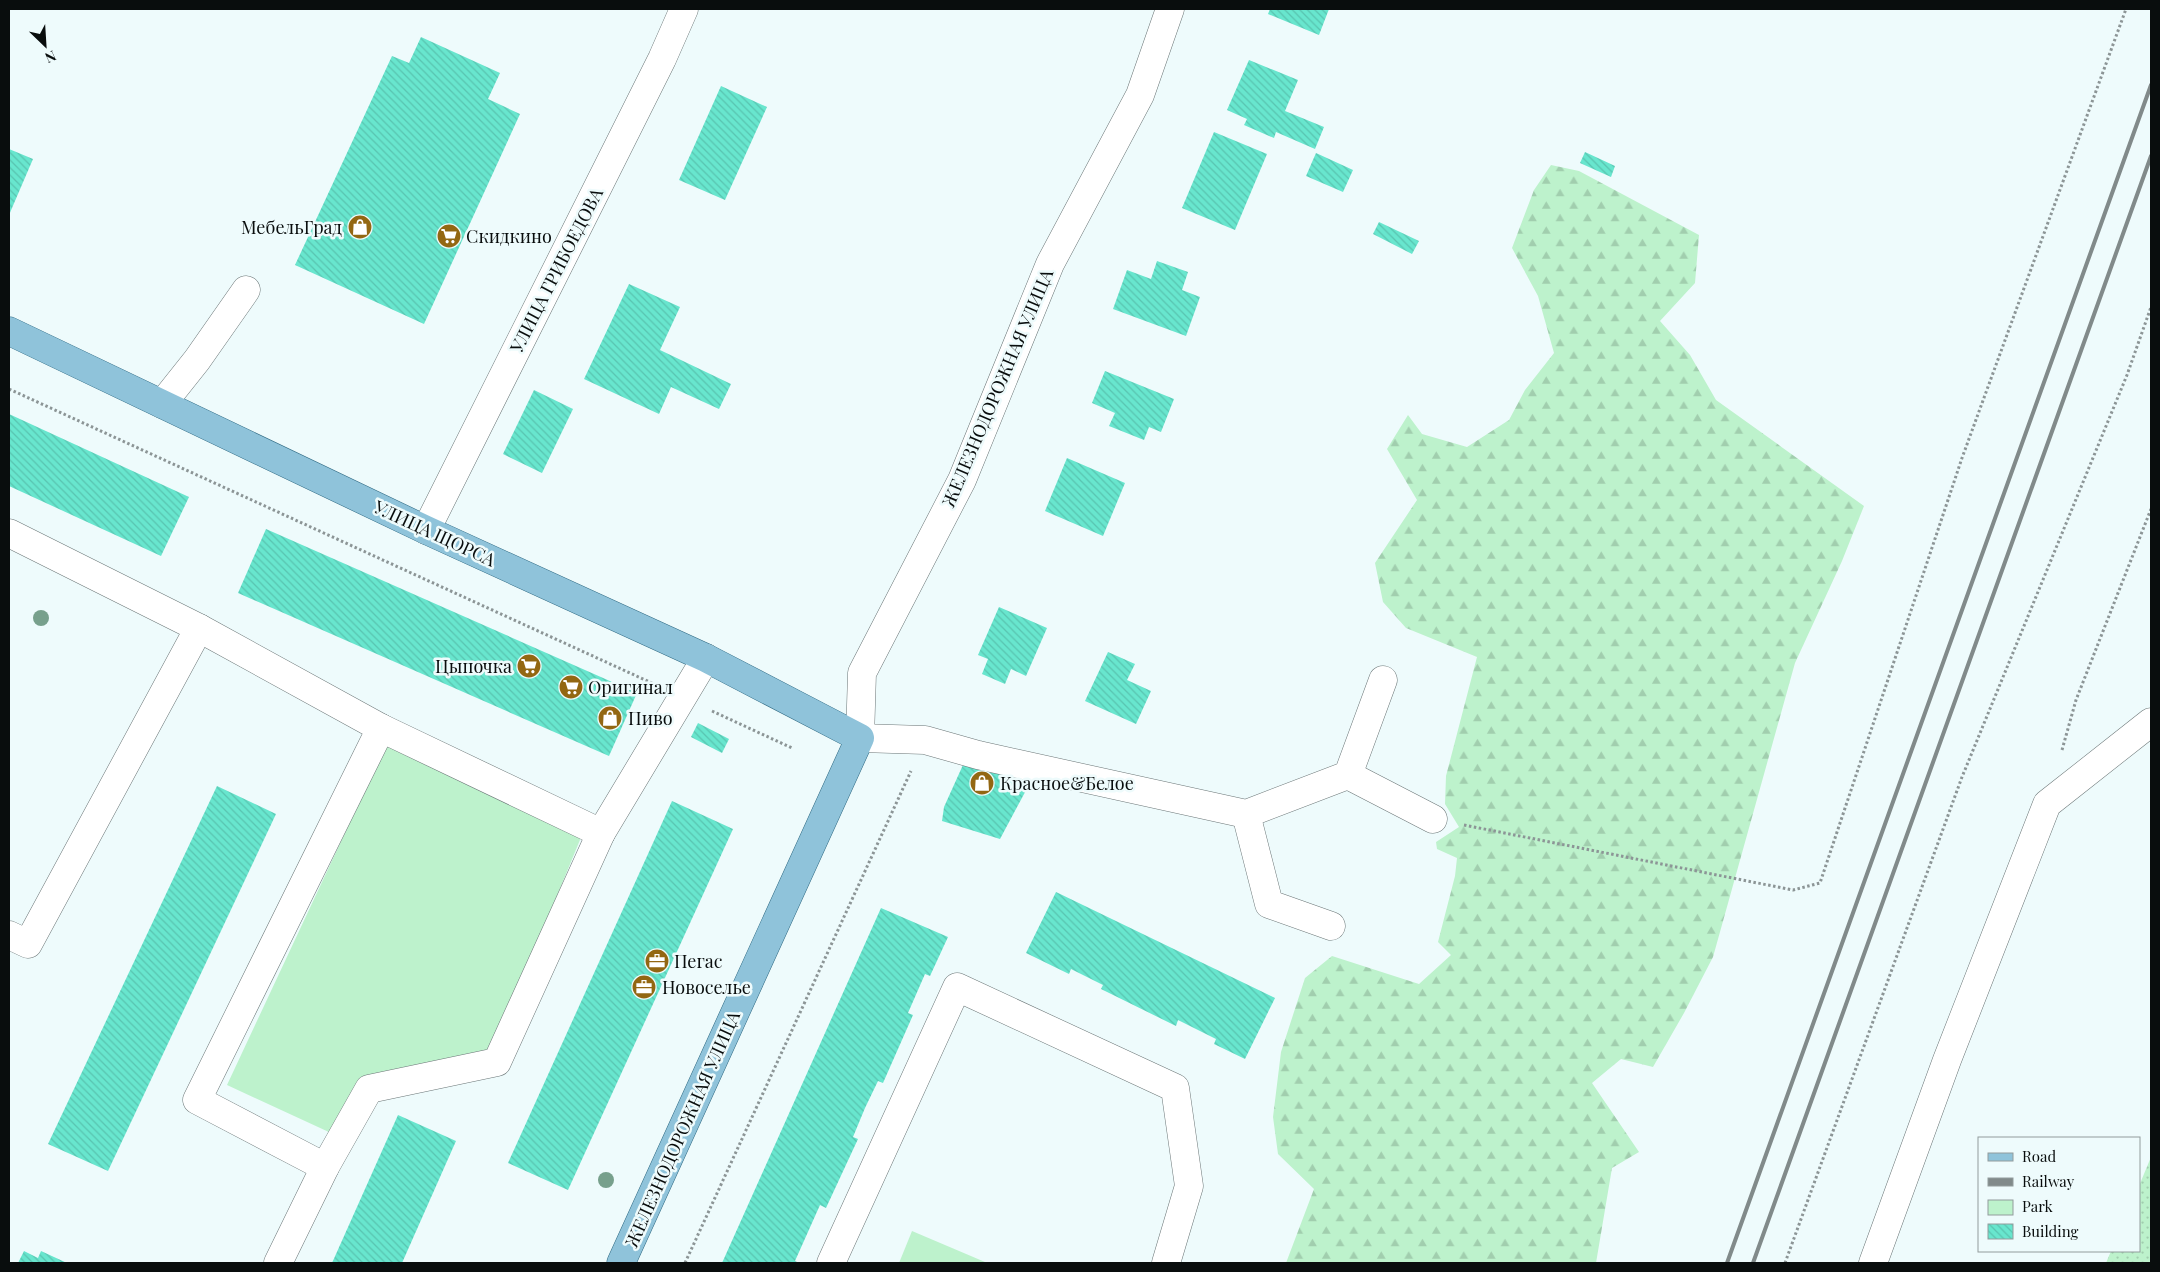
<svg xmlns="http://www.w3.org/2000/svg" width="2160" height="1272" viewBox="0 0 2160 1272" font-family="'Playfair Display',serif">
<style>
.green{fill:#bdf2cc}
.forest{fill:url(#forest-firs)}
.garden{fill:url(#garden-dots)}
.building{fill:url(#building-back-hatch)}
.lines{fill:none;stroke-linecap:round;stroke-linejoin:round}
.minor-casing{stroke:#6b7677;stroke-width:29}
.major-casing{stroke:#2f6982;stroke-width:29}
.path{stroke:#8c9596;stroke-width:3;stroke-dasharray:2.5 2.5;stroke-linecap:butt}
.minor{stroke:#fff;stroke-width:28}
.major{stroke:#8fc3da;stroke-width:28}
.rail{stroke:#818a8a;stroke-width:4}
.tree{fill:#77a08c}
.labels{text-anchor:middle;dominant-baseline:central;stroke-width:5;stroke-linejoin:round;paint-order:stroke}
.poi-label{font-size:18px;fill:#090d0d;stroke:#eefbfc;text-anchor:start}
.street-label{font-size:18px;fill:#090d0d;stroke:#eefbfc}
</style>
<defs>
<pattern id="forest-firs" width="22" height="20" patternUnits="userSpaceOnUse" patternTransform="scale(1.25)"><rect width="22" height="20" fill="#bdf2cc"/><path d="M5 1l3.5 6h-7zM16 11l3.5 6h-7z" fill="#a1ceae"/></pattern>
<pattern id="garden-dots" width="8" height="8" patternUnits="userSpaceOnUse" patternTransform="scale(1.25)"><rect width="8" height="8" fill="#bdf2cc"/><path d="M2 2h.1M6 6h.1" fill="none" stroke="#a1ceae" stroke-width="1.8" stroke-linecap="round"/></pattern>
<pattern id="building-back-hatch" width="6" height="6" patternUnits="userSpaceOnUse" patternTransform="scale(1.25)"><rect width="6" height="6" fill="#68e6ce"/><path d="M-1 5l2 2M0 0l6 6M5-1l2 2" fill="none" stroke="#59c4b0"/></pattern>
</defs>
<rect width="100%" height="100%" fill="#eefbfc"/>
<g class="green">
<polygon points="388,741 582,835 492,1054 364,1081 331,1133 227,1085"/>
<polygon points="912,1231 985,1262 984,1263 899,1263"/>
</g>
<polygon class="forest" points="1551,165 1579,171 1699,235 1695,283 1660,321 1690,355 1716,400 1864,506 1842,561 1795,663 1713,957 1684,1013 1653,1067 1621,1059 1592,1083 1639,1152 1612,1168 1596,1263 1286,1263 1314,1189 1278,1154 1273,1117 1281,1052 1305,978 1332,956 1419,984 1451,955 1438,942 1455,876 1457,858 1437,849 1436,842 1459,827 1445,804 1446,776 1477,657 1406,628 1383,602 1375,563 1417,500 1387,449 1408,415 1422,434 1467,447 1509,420 1525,390 1554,353 1538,296 1512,248 1534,190"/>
<polygon class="garden" points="2151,1157 2151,1263 2106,1263 2111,1251 2139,1251 2139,1186"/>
<g class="building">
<polygon points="1270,9 1329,9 1319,35 1268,14"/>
<polygon points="421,37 500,73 488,99 520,114 424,324 295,265 392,56 409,63"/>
<polygon points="1249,60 1298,80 1285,111 1324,127 1315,149 1276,132 1274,138 1244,125 1247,119 1227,110"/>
<polygon points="721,86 767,107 725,200 679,180"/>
<polygon points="1214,132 1267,154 1235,230 1182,208"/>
<polygon points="9,149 33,159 9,215"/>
<polygon points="1585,152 1615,166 1611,177 1580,163"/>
<polygon points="1316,153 1353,170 1343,192 1306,176"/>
<polygon points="1379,222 1419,241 1412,254 1373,234"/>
<polygon points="1157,261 1188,272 1182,290 1200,297 1186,336 1113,309 1127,270 1151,279"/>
<polygon points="629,284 680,307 660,350 731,384 719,409 671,387 659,414 584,379"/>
<polygon points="1105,371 1174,399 1161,432 1149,427 1144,440 1109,426 1115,413 1092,403"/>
<polygon points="534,390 573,409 542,473 503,454"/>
<polygon points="9,414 189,497 161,556 9,486"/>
<polygon points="1067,458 1125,483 1103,536 1045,511"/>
<polygon points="266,529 637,693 609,756 238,593"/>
<polygon points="999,607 1047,628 1026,676 1011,669 1005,684 982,674 988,659 978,655"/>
<polygon points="1108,652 1135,664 1127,680 1151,691 1136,724 1085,701"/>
<polygon points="698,723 729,739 722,753 691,737"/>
<polygon points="967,756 1031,781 1000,839 942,821 944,807"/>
<polygon points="217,786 276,814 108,1171 48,1144"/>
<polygon points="672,801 733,829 568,1190 508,1163"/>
<polygon points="1056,892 1275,998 1245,1059 1214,1044 1216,1039 1178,1020 1176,1026 1101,989 1103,985 1071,969 1069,974 1026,953"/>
<polygon points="881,908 948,937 930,976 925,974 908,1013 913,1015 883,1083 878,1081 865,1108 853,1137 858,1139 826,1208 820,1205 795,1261 799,1263 722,1263"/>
<polygon points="398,1115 456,1141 402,1263 332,1263"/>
<polygon points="24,1251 38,1258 41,1251 67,1263 18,1263"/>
</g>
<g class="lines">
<defs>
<g id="minor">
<polyline points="1170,9 1140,95 1050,264 962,480 862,673 860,738 925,740 978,755 1246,814 1348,775 1383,680"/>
<polyline points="162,404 197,360 246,290"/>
<polyline points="426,530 662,59 684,9"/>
<polyline points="9,533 199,628 381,728 197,1100 325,1167 278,1263"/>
<polyline points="381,728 601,833 706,658"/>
<polyline points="1348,775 1433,819"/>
<polyline points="1246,814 1269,904 1331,926"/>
<polyline points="9,935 28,944 199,628"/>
<polyline points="325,1167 369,1089 497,1062 601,833"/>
<polyline points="831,1263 957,987 1175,1088 1189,1186 1166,1263"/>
<polyline points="1873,1263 1947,1060 2047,804 2151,722"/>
</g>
<polyline id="major" points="9,331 426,530 706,658 860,738 621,1263"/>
</defs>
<use href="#minor" class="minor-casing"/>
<use href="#major" class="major-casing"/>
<g class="path">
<polyline points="9,389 654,684"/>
<polyline points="712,711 792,748"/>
<polyline points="2062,750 2076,700 2151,509"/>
<polyline points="1464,825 1793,890 1820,883 1962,458 2126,9"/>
<polyline points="685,1263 911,771"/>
<polyline points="1785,1263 1962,777 2127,375 2151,307"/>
</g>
<use href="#minor" class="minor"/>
<use href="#major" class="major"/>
<g class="rail">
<polyline points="1727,1263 2151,85"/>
<polyline points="1753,1263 2151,156"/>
</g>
</g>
<g class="tree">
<circle cx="41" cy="618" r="8"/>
<circle cx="606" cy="1180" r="8"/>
</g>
<defs>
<symbol id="shop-disc" viewBox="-11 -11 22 22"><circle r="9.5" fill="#936712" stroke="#eefbfc"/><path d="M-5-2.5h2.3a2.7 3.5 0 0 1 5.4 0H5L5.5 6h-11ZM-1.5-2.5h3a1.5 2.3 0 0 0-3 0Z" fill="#fff"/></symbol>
<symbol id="supermarket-disc" viewBox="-11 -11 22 22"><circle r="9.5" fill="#936712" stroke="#eefbfc"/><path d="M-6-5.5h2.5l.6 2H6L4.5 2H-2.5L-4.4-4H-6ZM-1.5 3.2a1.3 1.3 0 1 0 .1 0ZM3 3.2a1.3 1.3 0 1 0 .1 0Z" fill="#fff"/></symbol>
<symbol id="office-disc" viewBox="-11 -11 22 22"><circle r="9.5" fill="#936712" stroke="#eefbfc"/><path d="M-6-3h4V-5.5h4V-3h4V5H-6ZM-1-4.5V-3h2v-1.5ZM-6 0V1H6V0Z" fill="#fff"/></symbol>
</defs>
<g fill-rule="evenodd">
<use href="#shop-disc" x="346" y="213" width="28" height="28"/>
<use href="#supermarket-disc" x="435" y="222" width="28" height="28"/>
<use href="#supermarket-disc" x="515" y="652" width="28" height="28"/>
<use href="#supermarket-disc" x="557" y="673" width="28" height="28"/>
<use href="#shop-disc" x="596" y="704" width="28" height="28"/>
<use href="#shop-disc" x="968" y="769" width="28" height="28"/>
<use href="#office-disc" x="643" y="947" width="28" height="28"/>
<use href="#office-disc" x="630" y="973" width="28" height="28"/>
</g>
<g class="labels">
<g class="poi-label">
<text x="342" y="227" text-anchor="end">МебельГрад</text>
<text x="466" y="236">Скидкино</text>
<text x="512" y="666" text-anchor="end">Цыпочка</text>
<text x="588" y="687">Оригинал</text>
<text x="628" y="718">Пиво</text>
<text x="1000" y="783">Красное&amp;Белое</text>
<text x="674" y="961">Пегас</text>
<text x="662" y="987">Новоселье</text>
</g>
<g class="street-label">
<text transform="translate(556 270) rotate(-63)">УЛИЦА ГРИБОЕДОВА</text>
<text transform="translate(997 388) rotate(-67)">ЖЕЛЕЗНОДОРОЖНАЯ УЛИЦА</text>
<text transform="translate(435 533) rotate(25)">УЛИЦА ЩОРСА</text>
<text transform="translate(682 1129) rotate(-66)">ЖЕЛЕЗНОДОРОЖНАЯ УЛИЦА</text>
</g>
</g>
<rect width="2160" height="1272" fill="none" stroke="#090d0d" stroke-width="20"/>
<rect x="1978" y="1137" width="162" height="115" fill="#eefbfc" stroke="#929c9c"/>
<rect x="1988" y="1153" width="25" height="8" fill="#8fc3da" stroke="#929c9c"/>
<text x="2022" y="1162" font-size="15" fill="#090d0d">Road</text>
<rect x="1988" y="1178" width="25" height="8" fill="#818a8a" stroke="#929c9c"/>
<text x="2022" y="1187" font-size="15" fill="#090d0d">Railway</text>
<rect x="1988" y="1200" width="25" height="15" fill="#bdf2cc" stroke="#929c9c"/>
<text x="2022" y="1212" font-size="15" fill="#090d0d">Park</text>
<rect x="1988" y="1224" width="25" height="15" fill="url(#building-back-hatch)" stroke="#929c9c"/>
<text x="2022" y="1237" font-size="15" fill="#090d0d">Building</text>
<g transform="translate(45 45) rotate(155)" stroke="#eefbfc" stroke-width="4" paint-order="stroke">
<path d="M0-4L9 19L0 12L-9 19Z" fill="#090d0d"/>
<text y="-8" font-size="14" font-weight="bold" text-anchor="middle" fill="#090d0d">N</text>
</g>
</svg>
